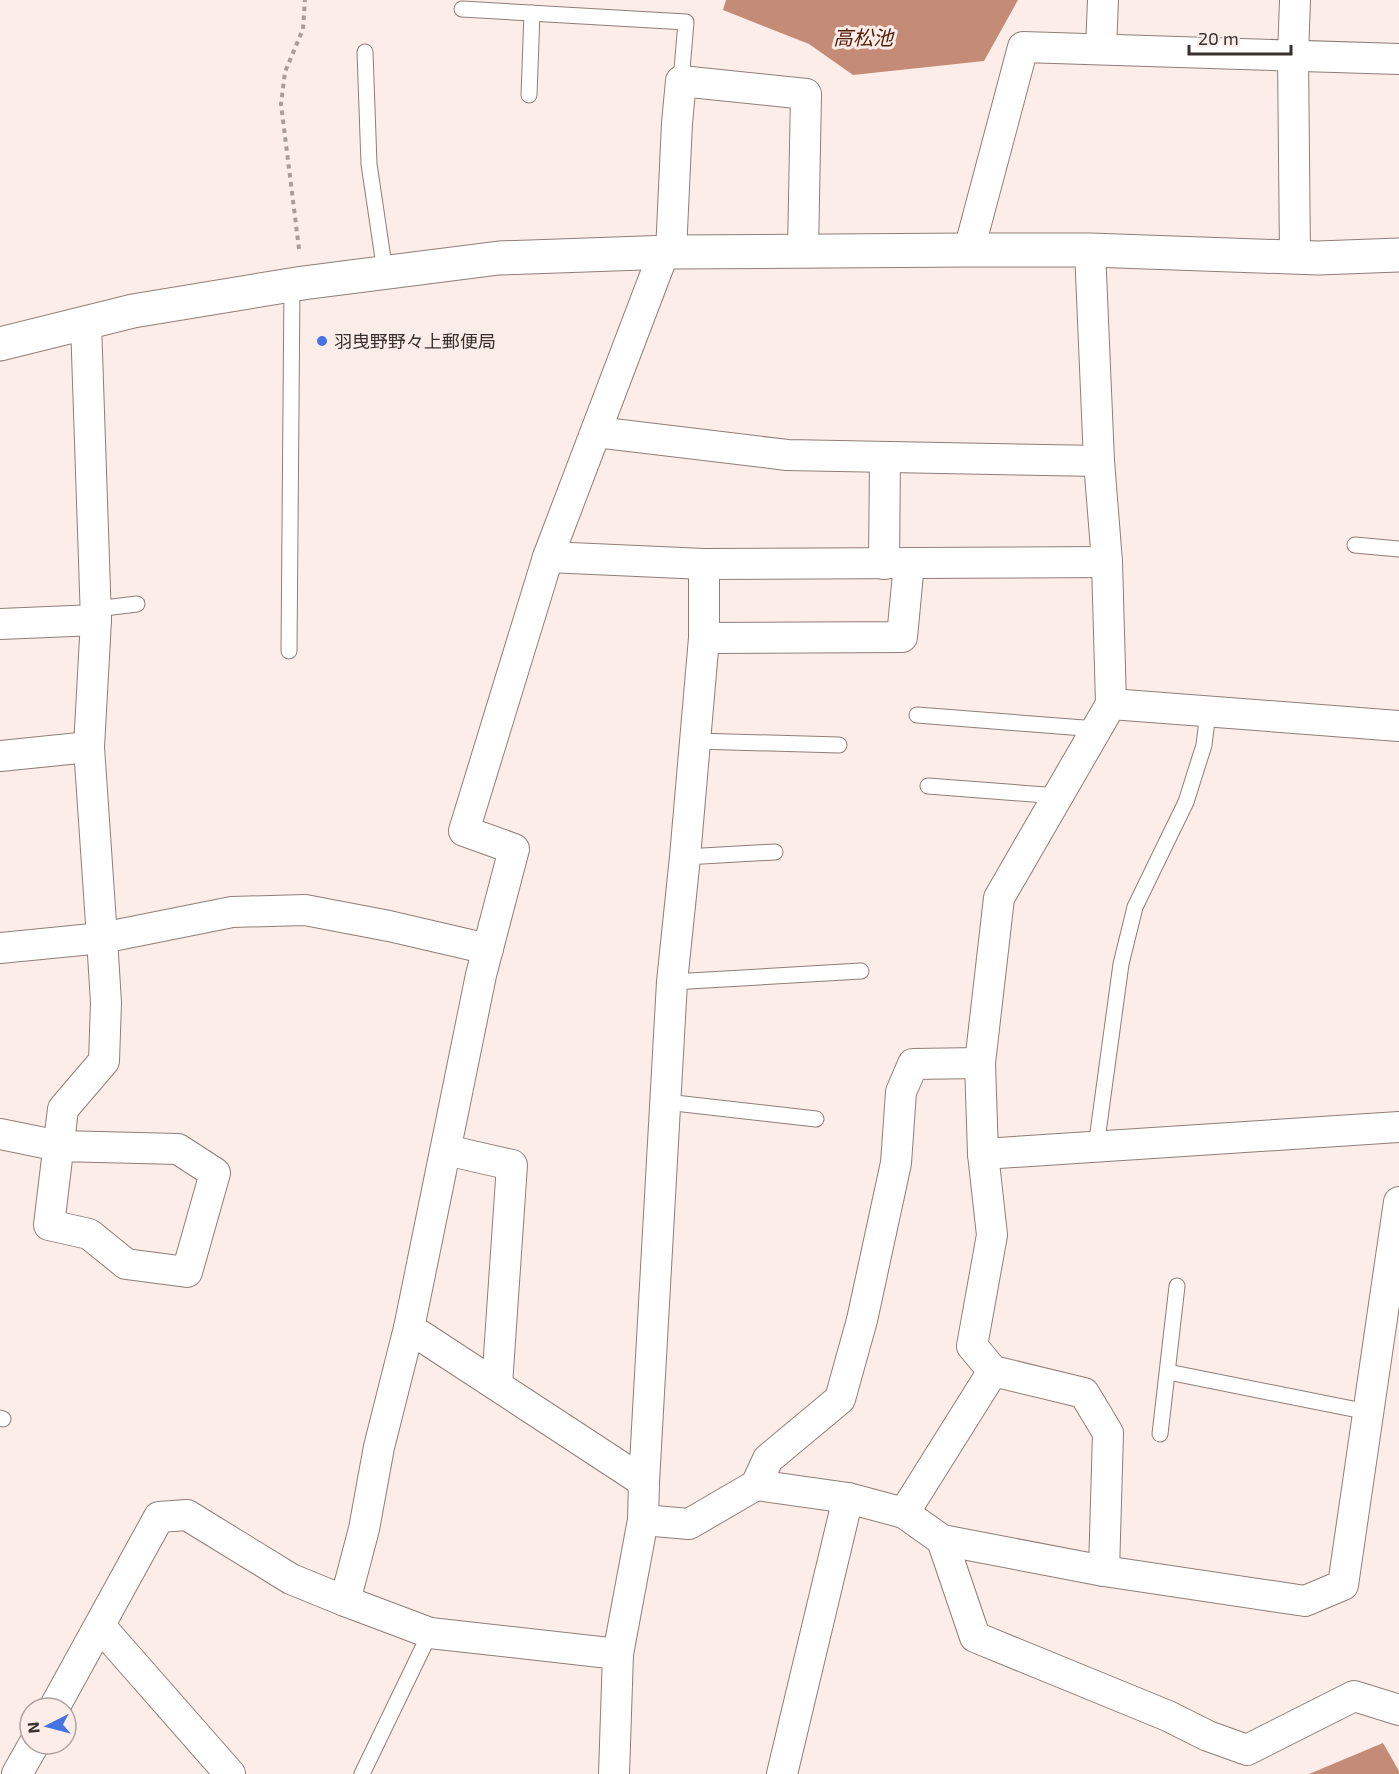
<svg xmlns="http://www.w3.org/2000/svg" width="1399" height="1774" viewBox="0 0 1399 1774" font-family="'Exo 2','Noto Sans JP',sans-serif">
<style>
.water{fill:#c48b76}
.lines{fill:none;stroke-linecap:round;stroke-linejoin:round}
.service-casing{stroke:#8f7e77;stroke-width:17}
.minor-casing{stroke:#8f7e77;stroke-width:32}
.tertiary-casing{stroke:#8f7e77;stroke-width:35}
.path{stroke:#a99d99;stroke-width:4;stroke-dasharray:4.5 4.5;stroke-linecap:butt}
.service{stroke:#fff;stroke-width:15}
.minor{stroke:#fff;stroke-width:30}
.tertiary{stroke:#fff;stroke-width:33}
.poi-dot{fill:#4573e4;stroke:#fdede8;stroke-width:2}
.labels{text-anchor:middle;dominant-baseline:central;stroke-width:6;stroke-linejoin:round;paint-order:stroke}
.poi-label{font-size:18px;fill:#38302e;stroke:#fdede8;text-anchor:start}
.water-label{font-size:20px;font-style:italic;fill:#511c07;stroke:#fdede8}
</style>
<rect width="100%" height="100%" fill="#fdede8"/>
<g class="water">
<polygon points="726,0 1018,0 984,61 853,75 809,44 723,10"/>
<polygon points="1383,1743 1399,1771 1399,1774 1309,1774"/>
</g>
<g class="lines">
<defs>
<g id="service">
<polyline points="462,9 686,22 681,81"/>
<polyline points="365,52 369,164 385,272"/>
<polyline points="529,95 532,13"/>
<polyline points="1355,545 1399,549"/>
<polyline points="96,609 137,604"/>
<polyline points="289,651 292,284"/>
<polyline points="917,715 1097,729"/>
<polyline points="695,741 839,745"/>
<polyline points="928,786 1059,796"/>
<polyline points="685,857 775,852"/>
<polyline points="672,982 861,971"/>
<polyline points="666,1102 816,1119"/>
<polyline points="1096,1147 1121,964 1135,907 1186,802 1204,745 1208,712"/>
<polyline points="1168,1372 1368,1412"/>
<polyline points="0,1418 3,1419"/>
<polyline points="1160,1434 1177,1286"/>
<polyline points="362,1774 430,1633"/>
</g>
<g id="minor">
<polyline points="1101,49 1103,0"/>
<polyline points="969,250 1023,47 1399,59"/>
<polyline points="1090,250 1099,461 1107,562 1111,704 999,898 980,1063 983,1154 992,1235 972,1346 993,1371 1084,1393 1108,1433 1104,1571"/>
<polyline points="664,252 548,557 704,564 1107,562"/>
<polyline points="671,252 677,123 681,81 806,94 803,251"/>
<polyline points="1295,257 1293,55 1295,0"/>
<polyline points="86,323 96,620 89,747"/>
<polyline points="596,432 787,455 1099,461"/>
<polyline points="884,564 885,457"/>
<polyline points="0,624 96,620"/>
<polyline points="704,638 902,637 909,563"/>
<polyline points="1111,704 1399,726"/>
<polyline points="0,756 89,747 102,938 0,948"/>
<polyline points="0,1134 59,1146 178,1149 215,1173 187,1272 126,1264 89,1234 49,1225 63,1109 104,1061 106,1003 102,938 232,912 305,910 389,926 488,949"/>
<polyline points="446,1150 512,1165 497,1385"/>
<polyline points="983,1154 1399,1127"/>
<polyline points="409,1328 481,975 514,849 464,831 548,557"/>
<polyline points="756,1485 768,1459 840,1399 862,1320 896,1163 901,1092 913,1064 980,1063"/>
<polyline points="904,1513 942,1540 1104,1571 1305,1601 1343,1585 1399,1202"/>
<polyline points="643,1520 689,1524 756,1485 848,1498 904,1513 993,1371"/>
<polyline points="942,1540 975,1637 1168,1716 1208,1736 1247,1750 1354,1696 1399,1710"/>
<polyline points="345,1601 364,1529 379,1447 409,1328 644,1482"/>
<polyline points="100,1626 230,1774"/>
<polyline points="618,1654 643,1520 644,1482 672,982 685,857 704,638 704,564"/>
<polyline points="54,1708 159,1517 187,1515 291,1579 345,1601 430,1633 618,1654 614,1774"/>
<polyline points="17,1774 34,1744"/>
<polyline points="782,1774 848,1498"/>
</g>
<polyline id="tertiary" points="0,344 133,311 303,283 499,258 671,252 969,250 1090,250 1318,258 1399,255"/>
</defs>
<use href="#service" class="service-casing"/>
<use href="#minor" class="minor-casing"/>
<use href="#tertiary" class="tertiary-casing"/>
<polyline class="path" points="299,249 281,104 285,72 303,29 305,0"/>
<use href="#service" class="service"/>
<use href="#minor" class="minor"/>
<use href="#tertiary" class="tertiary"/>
</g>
<circle class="poi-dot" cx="322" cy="341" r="6"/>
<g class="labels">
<g class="poi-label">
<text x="334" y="341">羽曳野野々上郵便局</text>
</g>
<g class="water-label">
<text x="863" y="37">高松池</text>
</g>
</g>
<g transform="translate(48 1726) rotate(264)"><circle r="28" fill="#fdede8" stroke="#aea19e" stroke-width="1.5"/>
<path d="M0-4.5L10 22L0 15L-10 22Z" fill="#4573e4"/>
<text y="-9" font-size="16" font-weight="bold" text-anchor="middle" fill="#38302e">N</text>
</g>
<path d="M1189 45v9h102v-9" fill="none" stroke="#38302e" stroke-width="3"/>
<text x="1198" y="45" font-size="18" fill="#38302e" stroke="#fdede8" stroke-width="4.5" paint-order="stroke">20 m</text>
</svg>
